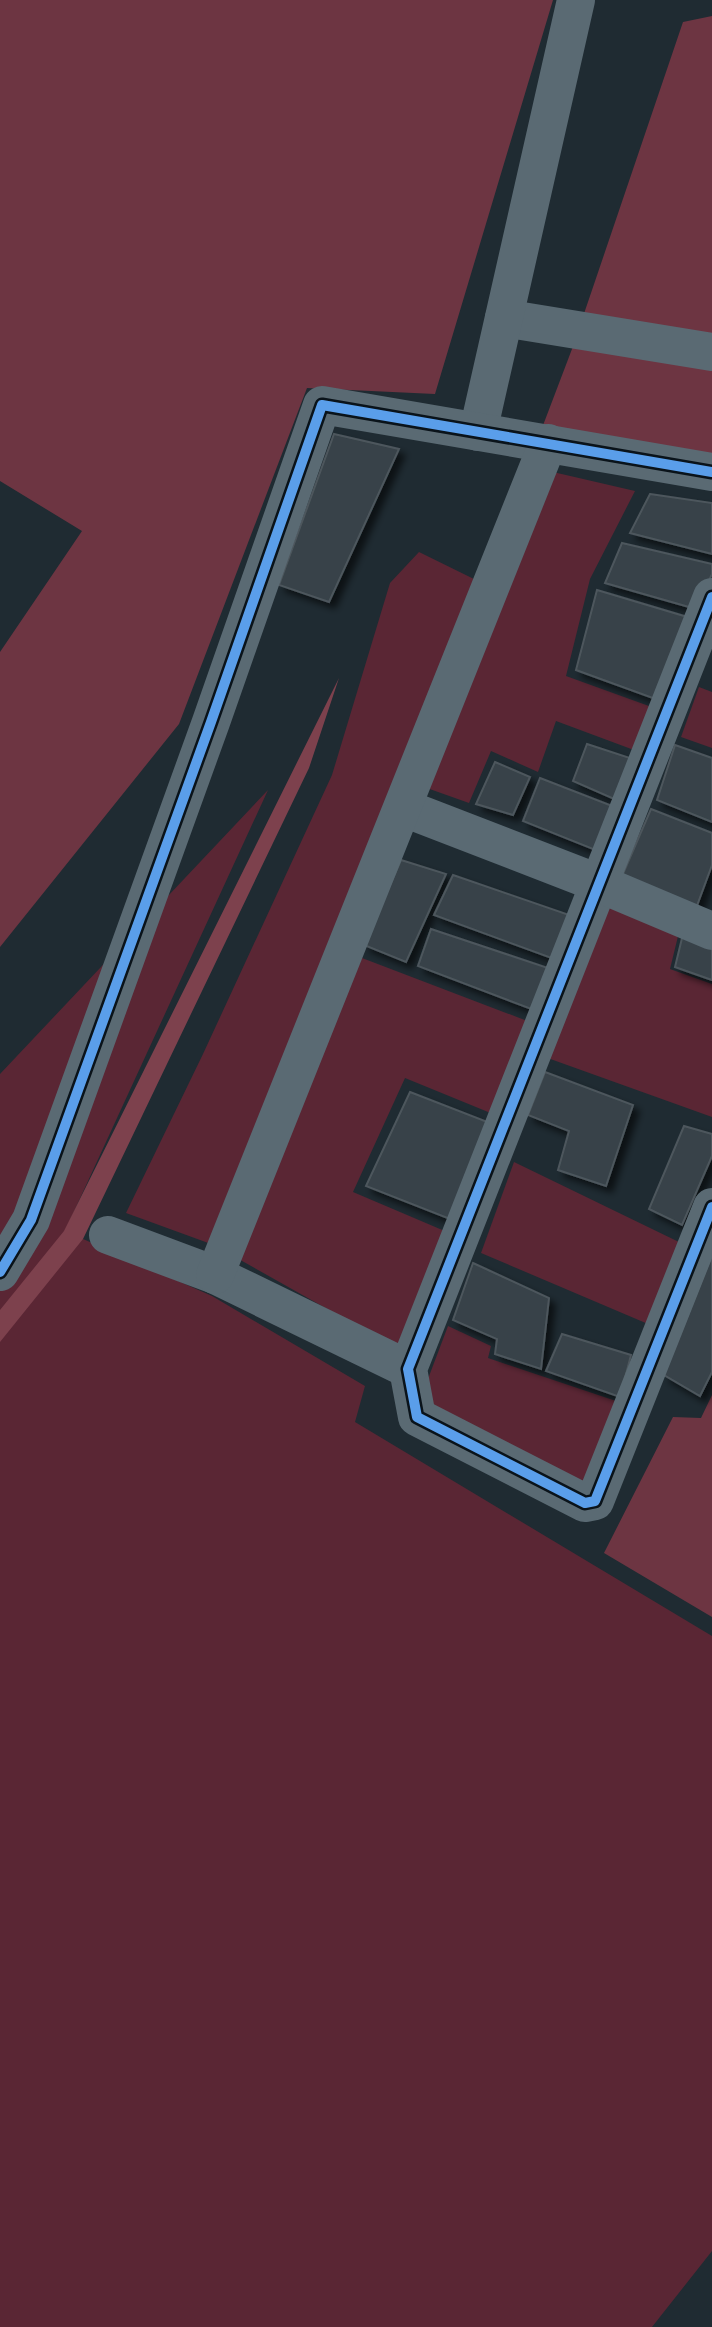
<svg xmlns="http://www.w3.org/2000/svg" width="712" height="2327" viewBox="0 0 712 2327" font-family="'Crimson Pro',serif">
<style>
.green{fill:#5a2634}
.forest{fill:#6d3542}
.water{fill:#7d414d}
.building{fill:#374248;stroke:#4d575d;stroke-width:2;filter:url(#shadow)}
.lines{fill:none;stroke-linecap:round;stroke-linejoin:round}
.minor{stroke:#5a6a73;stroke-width:38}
.cycleway-casing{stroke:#0a131a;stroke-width:15}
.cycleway{stroke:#5a9eea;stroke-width:10}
</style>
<defs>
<filter id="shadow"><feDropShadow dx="6" dy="6" stdDeviation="3.5" flood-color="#0009"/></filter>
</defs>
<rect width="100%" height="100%" fill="#1f2b32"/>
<g class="green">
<polygon points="553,472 635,491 590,579 566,676 660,710 642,753 556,721 538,772 491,751 469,803 424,787"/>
<polygon points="419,552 478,581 211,1244 126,1213 203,1054 332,775 390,583"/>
<polygon points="699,687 712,692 712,748 681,737"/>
<polygon points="268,790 65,1231 212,1296 365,1386 355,1422 712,1636 712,2251 652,2327 0,2327 0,1074"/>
<polygon points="604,899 680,928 670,969 712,984 712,1117 542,1056"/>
<polygon points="362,958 530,1022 493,1114 405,1078 353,1192 447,1232 402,1351 235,1257"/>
<polygon points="514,1162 681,1243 648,1324 481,1253"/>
<polygon points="448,1326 491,1346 488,1358 631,1406 589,1489 420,1400"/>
</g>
<g class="forest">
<polygon points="0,0 553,0 435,394 307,388 179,724 0,947 0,652 82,531 0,481"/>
<polygon points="712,16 712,455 542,428 572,349 683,22"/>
<polygon points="712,1395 712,1617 604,1553 673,1417 701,1418"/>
</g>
<polygon class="water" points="339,678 309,768 83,1239 0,1342 0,1310 64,1231"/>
<g class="building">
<polygon points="334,434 399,449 329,602 279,585"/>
<polygon points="650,494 712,503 712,554 630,533"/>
<polygon points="622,543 712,564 712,574 696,609 605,583"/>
<polygon points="597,590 694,619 661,701 576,670"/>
<polygon points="587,744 639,761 621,802 573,781"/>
<polygon points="675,745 712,758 712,822 657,800"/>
<polygon points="495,762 530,777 513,815 476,804"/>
<polygon points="540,778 620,809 603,853 523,821"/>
<polygon points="651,809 712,833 712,865 695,911 619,883"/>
<polygon points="401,860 446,874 406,962 364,945"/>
<polygon points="453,875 575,917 557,960 434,915"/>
<polygon points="431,929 551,969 534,1010 418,966"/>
<polygon points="684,930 712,942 712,980 675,967"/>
<polygon points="545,1072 633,1105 606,1186 558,1170 569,1131 528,1115"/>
<polygon points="410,1092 490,1123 450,1219 366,1186"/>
<polygon points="684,1126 712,1134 712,1156 682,1225 649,1209"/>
<polygon points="712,1255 712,1372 700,1396 664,1375"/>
<polygon points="473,1263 549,1298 541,1369 495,1354 497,1339 453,1320"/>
<polygon points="562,1334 631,1355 620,1397 546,1371"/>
</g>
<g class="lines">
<g class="minor">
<polyline points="504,318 712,352"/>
<polyline points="478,432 576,0"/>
<polyline points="712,597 408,1369 417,1417 585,1503 595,1501 712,1207"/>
<polyline points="404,808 598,883 712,931"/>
<polyline points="108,1235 215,1275 408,1369"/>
<polyline points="0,1272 31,1220 211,722 322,405 712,472"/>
<polyline points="215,1275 548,443"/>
</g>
<defs>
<g id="cycleway">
<polyline points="712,597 408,1369 417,1417 585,1503 595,1501 712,1207"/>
<polyline points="0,1272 31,1220 211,722 322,405 712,472"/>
</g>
</defs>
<use href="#cycleway" class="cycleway-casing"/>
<use href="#cycleway" class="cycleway"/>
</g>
</svg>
